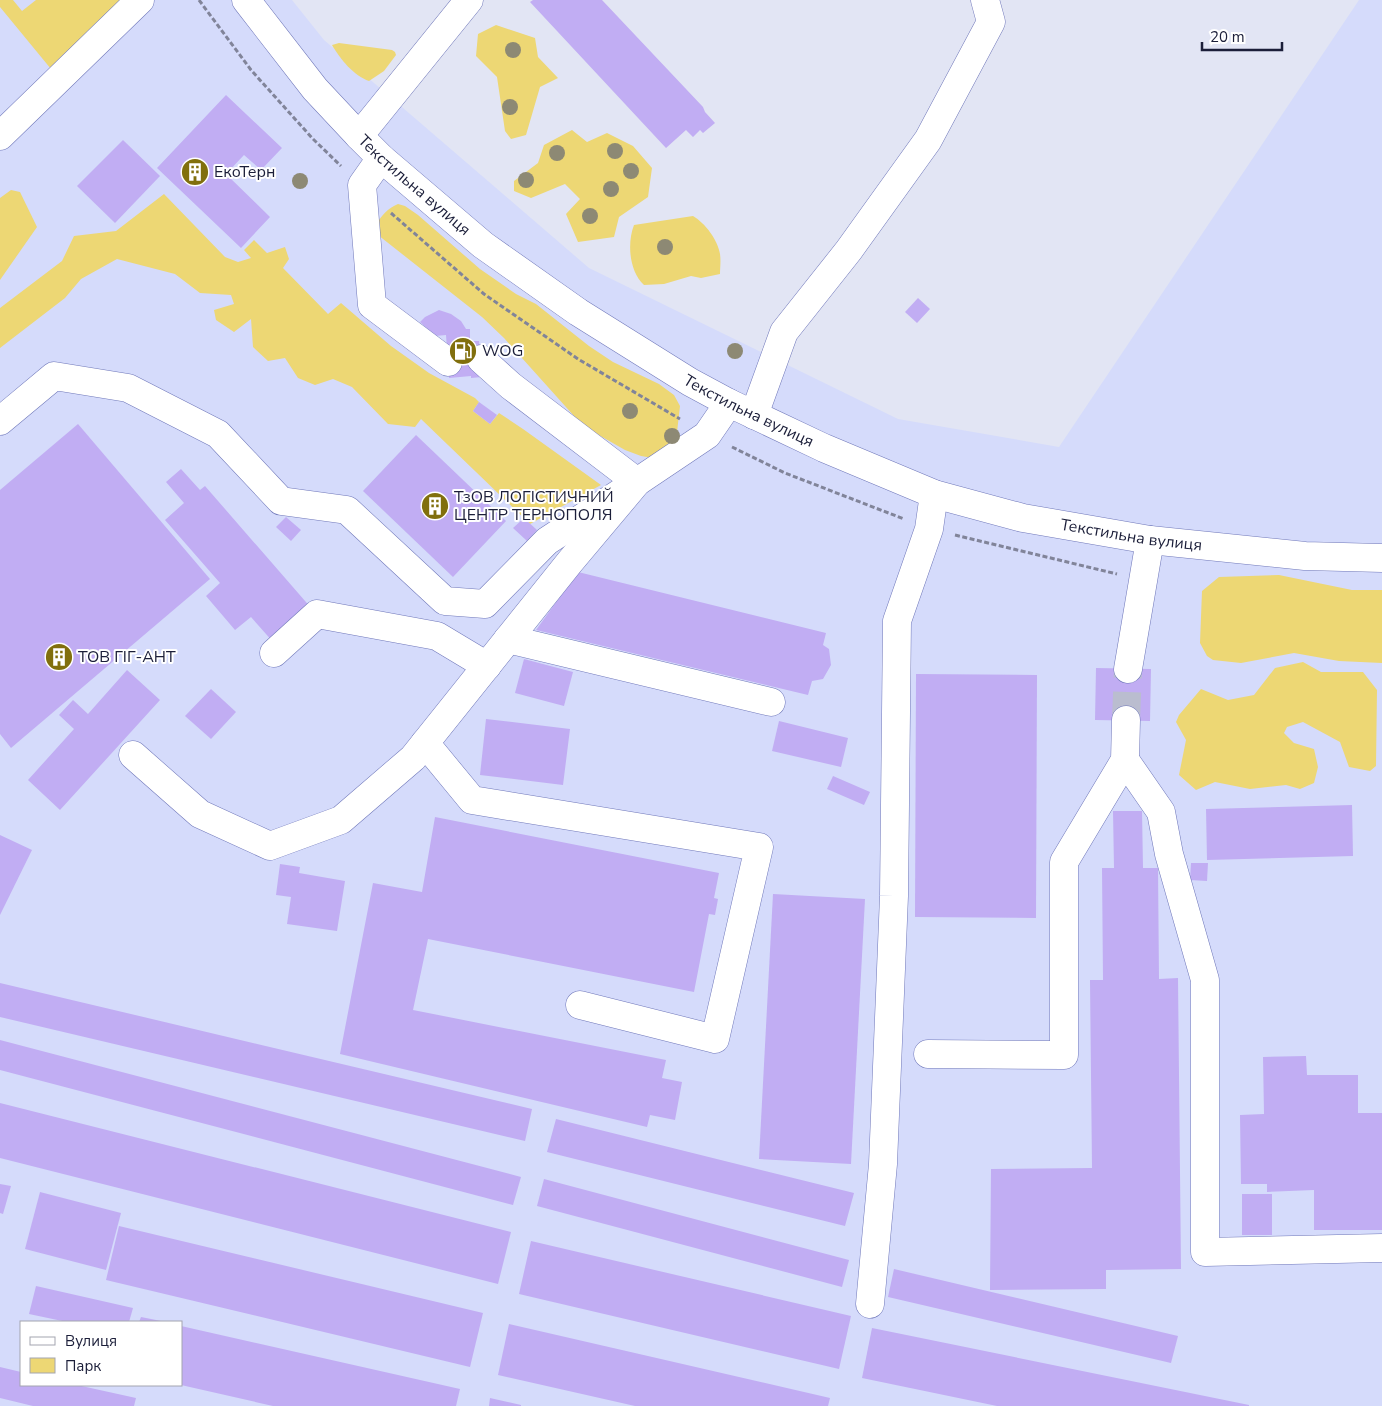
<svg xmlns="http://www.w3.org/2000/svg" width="1382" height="1406" viewBox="0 0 1382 1406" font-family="'Nunito Sans',sans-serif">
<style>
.built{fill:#d5dbfb;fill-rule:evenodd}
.green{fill:#edd774}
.building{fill:#c1adf3}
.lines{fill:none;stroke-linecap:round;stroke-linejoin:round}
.minor-tunnel{stroke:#babdcf;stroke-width:28;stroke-dasharray:28 14;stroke-linecap:butt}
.minor-casing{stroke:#7078ba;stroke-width:29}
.path{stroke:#818499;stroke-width:3;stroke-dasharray:5 2.5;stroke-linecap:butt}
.minor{stroke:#fff;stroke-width:28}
.tree{fill:#8d8974}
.labels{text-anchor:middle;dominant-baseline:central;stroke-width:4;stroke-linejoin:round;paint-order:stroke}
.poi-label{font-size:16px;fill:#1b1e39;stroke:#fff;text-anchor:start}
.street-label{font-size:16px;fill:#1b1e39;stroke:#fff}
</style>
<rect width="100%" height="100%" fill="#e2e5f4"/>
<path class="built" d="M0 0H292L324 40 589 268 898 419 1059 447 1359 0H1382V1406H0ZM21 1322H181V1385H21Z"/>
<g class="green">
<polygon points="0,0 13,0 22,11 36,0 122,0 51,69 0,7"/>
<polygon points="496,25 535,38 538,57 558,78 540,87 526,135 511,139 505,131 497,77 476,56 478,34"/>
<path d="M339 43 392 50 395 52 396 55 384 71 369 81C354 76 340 59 332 45Z"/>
<polygon points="572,130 587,142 607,133 633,146 652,168 648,197 619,217 614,237 578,242 566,214 580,199 565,184 531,198 514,191 514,181 538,163 544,145"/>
<polygon points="11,190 20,192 37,227 0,280 0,198"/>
<polygon points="164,194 225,257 238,262 251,258 244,250 254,240 267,253 285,247 289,259 283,268 328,314 341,303 391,346 429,373 475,398 479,402 473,411 490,424 499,413 523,429 601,485 530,524 421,419 415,427 388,424 352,387 333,379 315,385 298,378 285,358 268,361 253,347 251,319 234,332 216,320 214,310 234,304 231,295 200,293 175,274 117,259 81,279 65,298 0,348 0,308 62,261 74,236 116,231"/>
<path d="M398 204 405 206 418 215 480 269 516 294 536 304 589 346 613 362 659 384 674 395 680 406 676 441 653 458 641 456 625 450 583 426 504 338 482 317 378 235 375 226C381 216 388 208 398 204Z"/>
<path d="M693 216C705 223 718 240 720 254 721 261 720 268 720 274L701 278 691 276 664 284 644 285C629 271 627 243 634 225Z"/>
<polygon points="1279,575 1352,590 1382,590 1382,663 1339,661 1294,653 1241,663 1213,660 1207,656 1200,643 1202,591 1219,577"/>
<polygon points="1303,662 1321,672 1363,672 1377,690 1376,766 1370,771 1349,767 1340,742 1303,722 1287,727 1284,733 1294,743 1314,749 1318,767 1314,783 1300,789 1286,785 1250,789 1215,782 1196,790 1179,775 1186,740 1176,722 1179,715 1201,689 1228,700 1254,695 1275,668"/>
</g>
<g class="building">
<polygon points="533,0 602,0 703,107 705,112 715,123 703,133 700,130 693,137 686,130 666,148 530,2"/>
<polygon points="226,95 282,148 261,170 244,155 226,174 270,217 241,248 157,168"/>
<polygon points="123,140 160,176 115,223 77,186"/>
<polygon points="918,298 930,309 917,323 905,312"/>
<polygon points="439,310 451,314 461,321 466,329 470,329 470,341 479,341 482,377 471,378 471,376 449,378 446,335 435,336 420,322 425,317"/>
<polygon points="479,402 497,415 490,424 473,411"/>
<polygon points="78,424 210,579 11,748 0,734 0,490"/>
<polygon points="416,435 506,521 453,577 363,491"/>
<polygon points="181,469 200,490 205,486 312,609 274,643 251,617 235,630 206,596 220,583 165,520 184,503 166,482"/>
<polygon points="286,517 301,530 291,541 276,527"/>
<polygon points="524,518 537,530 527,541 513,528"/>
<polygon points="578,572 826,633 823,645 829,649 831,665 823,679 812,681 808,695 536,630"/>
<polygon points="524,659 573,672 564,706 515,693"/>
<polygon points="1096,668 1151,669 1150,721 1095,720"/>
<polygon points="127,670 160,700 60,810 28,780 74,729 59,715 73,700 88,714"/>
<polygon points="916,674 1037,675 1036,918 915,917"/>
<polygon points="211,689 236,712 211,739 185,716"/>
<polygon points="486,719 570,729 563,785 480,775"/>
<polygon points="779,721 848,738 841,767 772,751"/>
<polygon points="833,776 870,792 864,805 827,789"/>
<polygon points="1352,805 1353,856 1207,860 1206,809"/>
<polygon points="1113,811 1142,811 1143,868 1158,868 1159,979 1178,978 1181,1269 1106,1270 1106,1289 990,1290 991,1169 1092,1168 1090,980 1103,980 1102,868 1114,868"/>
<polygon points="435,817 719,873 714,898 718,899 715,915 709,914 694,992 428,939 413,1010 666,1060 662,1078 682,1082 675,1120 650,1115 647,1127 340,1054 373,883 422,892"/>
<polygon points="0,835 32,850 0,915"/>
<polygon points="1191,863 1208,863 1207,881 1190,880"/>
<polygon points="280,864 300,867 299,873 345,881 337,931 287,924 291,897 276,895"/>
<polygon points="773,894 865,899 851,1164 759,1159"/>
<polygon points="0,983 532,1109 525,1141 0,1017"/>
<polygon points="0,1040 521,1177 513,1205 0,1070"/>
<polygon points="1306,1056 1307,1075 1358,1075 1358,1113 1382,1113 1382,1230 1314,1230 1314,1190 1267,1192 1267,1184 1241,1184 1240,1115 1264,1114 1263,1057"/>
<polygon points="0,1103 511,1232 498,1284 0,1158"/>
<polygon points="556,1119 854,1193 845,1226 547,1152"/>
<polygon points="544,1179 849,1260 842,1287 537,1206"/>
<polygon points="0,1184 11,1186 3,1214 0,1213"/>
<polygon points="40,1192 121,1213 106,1270 25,1249"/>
<rect x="1242" y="1194" width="30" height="41"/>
<polygon points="119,1226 483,1313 470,1367 106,1280"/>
<polygon points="531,1241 851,1316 839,1369 519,1294"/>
<polygon points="894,1269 1178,1336 1171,1363 888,1297"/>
<polygon points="36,1286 133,1308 129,1322 67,1322 29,1314"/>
<polygon points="141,1317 161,1321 161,1322 139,1322"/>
<polygon points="509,1324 830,1398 828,1406 635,1406 498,1375"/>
<polygon points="181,1326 460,1389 456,1406 273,1406 181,1385"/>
<polygon points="872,1328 1249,1405 1249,1406 997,1406 862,1378"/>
<polygon points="0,1367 21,1372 21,1385 77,1385 136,1398 134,1406 33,1406 0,1398"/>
<polygon points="490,1398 521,1405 521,1406 489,1406"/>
</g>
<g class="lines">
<polyline class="minor-tunnel" points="1126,720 1128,669"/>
<defs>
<g id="minor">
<path id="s1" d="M246 0 315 89 359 136 381 158 483 245 578 312 690 382 729 403 824 448 934 494 1023 518 1150 540 1305 556 1382 558"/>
<polyline points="0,136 140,0"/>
<polyline points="359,136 469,0"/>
<polyline points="381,158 362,185 372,305 448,362"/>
<polyline points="754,415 784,332 849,250 928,140 991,22 985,0"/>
<polyline points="0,421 54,376 128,388 218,434 281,501 347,510 445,601 485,604 547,541 637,482 511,386 481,359"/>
<polyline points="508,639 771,702"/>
<polyline points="274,653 317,614 437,636 487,666"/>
<polyline points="1128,669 1150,540"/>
<polyline points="425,743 472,800 759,847 715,1039 580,1005"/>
<polyline points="133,755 200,814 270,846 341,820 413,758 569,563 637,482 707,435 729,403"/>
<polyline points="1125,760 1161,812 1169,854 1205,980 1205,1252 1382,1248"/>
<polyline points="928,1054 1064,1055 1064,862 1125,760 1126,720"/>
<polyline points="870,1304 883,1164 894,896 897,621 929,529 934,494"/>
</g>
</defs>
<use href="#minor" class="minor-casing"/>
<g class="path">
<polyline points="199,0 251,70 313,139 341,166"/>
<polyline points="391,213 484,294 578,359 680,419"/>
<polyline points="732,447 785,473 904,519"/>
<polyline points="955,535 1117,574"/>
</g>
<use href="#minor" class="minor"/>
</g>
<g class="tree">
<circle cx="513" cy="50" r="8"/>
<circle cx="510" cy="107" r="8"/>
<circle cx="615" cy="151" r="8"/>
<circle cx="557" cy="153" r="8"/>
<circle cx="631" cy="171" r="8"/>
<circle cx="526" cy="180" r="8"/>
<circle cx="300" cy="181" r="8"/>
<circle cx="611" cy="189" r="8"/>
<circle cx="590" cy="216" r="8"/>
<circle cx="665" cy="247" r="8"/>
<circle cx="735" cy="351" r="8"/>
<circle cx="630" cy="411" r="8"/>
<circle cx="672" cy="436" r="8"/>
</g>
<defs>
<symbol id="building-disc" viewBox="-11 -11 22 22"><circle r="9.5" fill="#816f0d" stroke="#fff"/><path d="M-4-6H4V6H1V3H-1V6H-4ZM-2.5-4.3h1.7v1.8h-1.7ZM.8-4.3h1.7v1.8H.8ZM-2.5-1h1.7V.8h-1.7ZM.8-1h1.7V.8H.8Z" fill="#fff"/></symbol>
<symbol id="fuel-disc" viewBox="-11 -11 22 22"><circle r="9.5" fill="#816f0d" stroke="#fff"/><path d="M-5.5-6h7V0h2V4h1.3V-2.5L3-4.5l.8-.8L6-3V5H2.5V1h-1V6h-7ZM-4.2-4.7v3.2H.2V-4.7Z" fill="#fff"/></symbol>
</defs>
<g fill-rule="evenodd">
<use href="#building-disc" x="179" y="156" width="32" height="32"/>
<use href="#fuel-disc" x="447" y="335" width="32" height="32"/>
<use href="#building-disc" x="419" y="490" width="32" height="32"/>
<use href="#building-disc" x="43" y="641" width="32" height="32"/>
</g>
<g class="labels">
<g class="poi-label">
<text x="214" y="172">ЕкоТерн</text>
<text x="482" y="351">WOG</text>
<text x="454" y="497">ТзОВ ЛОГІСТИЧНИЙ<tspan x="454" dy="18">ЦЕНТР ТЕРНОПОЛЯ</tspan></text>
<text x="78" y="657">ТОВ ГІГ-АНТ</text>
</g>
<g class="street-label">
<text stroke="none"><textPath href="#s1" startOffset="251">Текстильна вулиця</textPath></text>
<text stroke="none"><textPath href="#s1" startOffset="656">Текстильна вулиця</textPath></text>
<text stroke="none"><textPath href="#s1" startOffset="1061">Текстильна вулиця</textPath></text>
</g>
</g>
<rect x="20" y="1321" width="162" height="65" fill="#ffffff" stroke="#a4a5b0"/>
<rect x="30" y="1337" width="25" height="8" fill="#ffffff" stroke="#a4a5b0"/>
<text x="65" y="1346" font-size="15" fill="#1b1e39">Вулиця</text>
<rect x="30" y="1358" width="25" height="15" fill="#edd774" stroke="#a4a5b0"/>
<text x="65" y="1371" font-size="15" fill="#1b1e39">Парк</text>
<path d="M1202 42v8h80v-8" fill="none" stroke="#1b1e39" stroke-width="2.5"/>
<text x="1210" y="42" font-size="15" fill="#1b1e39" stroke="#ffffff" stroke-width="4" paint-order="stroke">20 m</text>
</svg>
